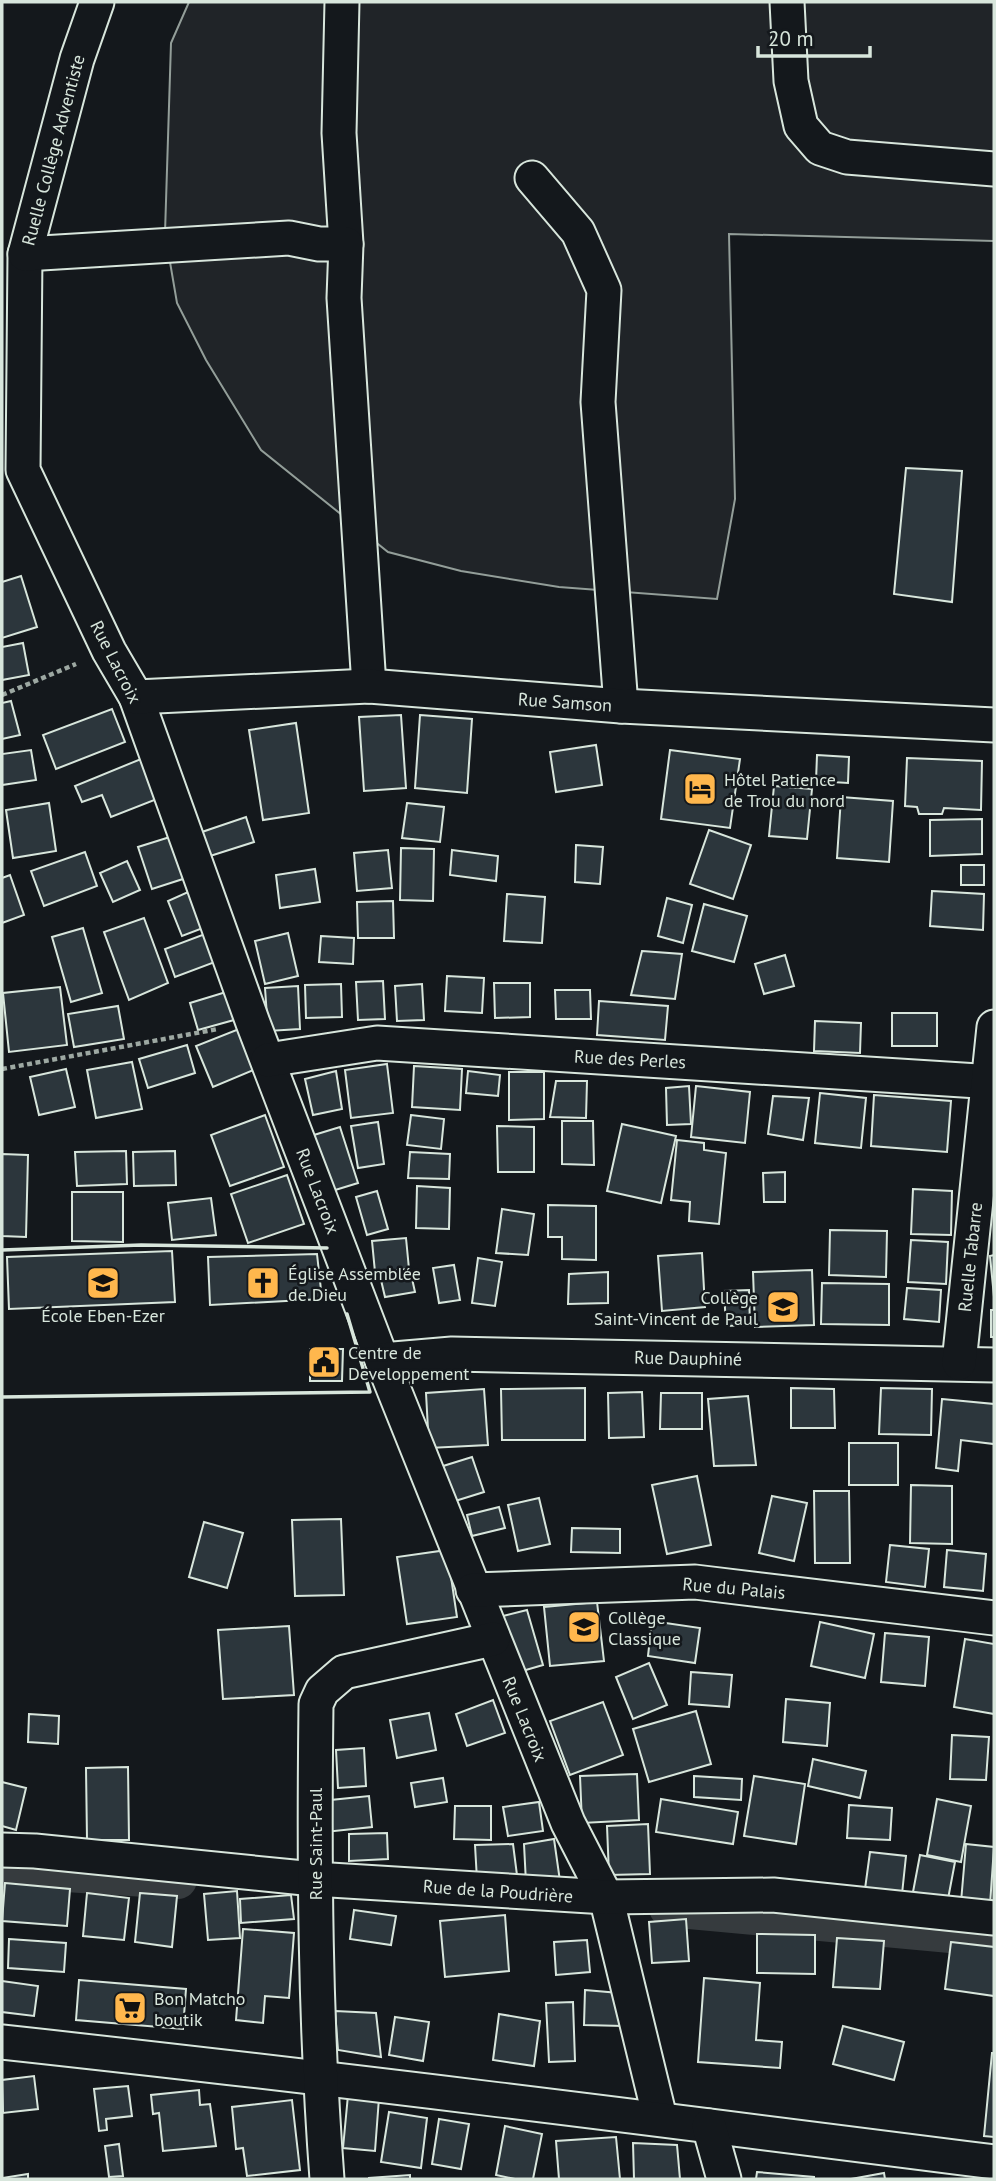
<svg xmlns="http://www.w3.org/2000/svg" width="996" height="2181" viewBox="0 0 996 2181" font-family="'PT Sans',sans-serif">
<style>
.green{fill:#202428;stroke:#939e99;stroke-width:2}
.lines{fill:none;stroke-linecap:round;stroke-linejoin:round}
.canal{stroke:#363b3e;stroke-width:38}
.building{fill:#2c363c;stroke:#d8e6dc;stroke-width:2}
.minor-casing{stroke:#d8e6dc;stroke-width:37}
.path{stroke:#9da8a2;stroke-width:4.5;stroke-dasharray:5 3.5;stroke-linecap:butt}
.minor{stroke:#14181c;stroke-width:33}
.wall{stroke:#d8e6dc;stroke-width:3.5}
.labels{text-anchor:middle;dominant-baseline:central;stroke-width:5;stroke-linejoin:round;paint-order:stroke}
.street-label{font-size:18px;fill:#d8e6dc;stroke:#14181c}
.poi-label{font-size:18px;fill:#d8e6dc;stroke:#14181c;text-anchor:start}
</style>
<rect width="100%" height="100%" fill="#14181c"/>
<polygon class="green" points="189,2 994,2 994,241 729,234 735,499 717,599 559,587 461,571 388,552 261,450 206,360 177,303 165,233 171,43"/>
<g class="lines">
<g class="canal">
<polyline points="2,1869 178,1880"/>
<polyline points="668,1908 994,1938"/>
</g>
</g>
<g class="building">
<polygon points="906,468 962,471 952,602 894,594"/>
<polygon points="21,576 37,627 2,638 2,582"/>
<polygon points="23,643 29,675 2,680 2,647"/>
<polygon points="11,701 20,735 2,739 2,703"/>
<polygon points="112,709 125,742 56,769 43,735"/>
<polygon points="401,715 406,788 364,791 359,717"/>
<polygon points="420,715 472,719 467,793 415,788"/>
<polygon points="296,723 309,813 263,820 249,730"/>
<polygon points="596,745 602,785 556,792 550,752"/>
<polygon points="31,750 36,780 2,785 2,754"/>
<polygon points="670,750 740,759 730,828 661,819"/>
<polygon points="817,755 849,757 848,783 816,781"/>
<polygon points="907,758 982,761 981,810 944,808 942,814 919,814 917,807 905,806"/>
<polygon points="141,759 157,799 111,817 102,795 82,802 75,786"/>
<polygon points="774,786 812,789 807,839 769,836"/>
<polygon points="841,797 893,801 889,862 837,858"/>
<polygon points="49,803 56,851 13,858 6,810"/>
<polygon points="407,803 444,807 440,842 402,838"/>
<polygon points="246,817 254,842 207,857 199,833"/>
<polygon points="982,819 982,854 930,856 930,820"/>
<polygon points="709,830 751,845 733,899 690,884"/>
<polygon points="173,836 186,878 152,889 138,847"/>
<polygon points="576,845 603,847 600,884 575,882"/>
<polygon points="401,848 434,849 433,901 400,900"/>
<polygon points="388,850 392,888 357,891 354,853"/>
<polygon points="452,850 498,856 496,881 450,875"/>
<polygon points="85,852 97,886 44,906 31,871"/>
<polygon points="127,861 140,890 113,902 100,873"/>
<rect x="961" y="865" width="23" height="20"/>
<polygon points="315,869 320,902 280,908 276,875"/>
<polygon points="10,875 24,915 2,923 2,878"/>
<polygon points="932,891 984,894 983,930 930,926"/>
<polygon points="188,892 203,928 182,936 168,901"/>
<polygon points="507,894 545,897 542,943 504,941"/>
<polygon points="667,898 692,905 683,943 658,936"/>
<polygon points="393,901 394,938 358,938 357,902"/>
<polygon points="704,904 747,916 734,962 692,951"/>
<polygon points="144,918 168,983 129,1000 104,932"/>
<polygon points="83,928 102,993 71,1002 52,937"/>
<polygon points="288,933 298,976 265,984 255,941"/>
<polygon points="205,934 215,962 175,977 165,949"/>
<polygon points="321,936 354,938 353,964 319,962"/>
<polygon points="642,951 682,954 675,999 631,995"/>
<polygon points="785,955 794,986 764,994 755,964"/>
<polygon points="447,976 484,978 482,1013 445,1011"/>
<polygon points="383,981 385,1019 358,1020 356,982"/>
<polygon points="494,983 530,983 530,1017 495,1018"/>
<polygon points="341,984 342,1017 306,1018 305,985"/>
<polygon points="422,984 424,1020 397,1021 395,986"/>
<polygon points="298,986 300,1029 268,1031 265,988"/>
<polygon points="60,987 67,1045 9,1052 3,993"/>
<polygon points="555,990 590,990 591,1019 556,1019"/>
<polygon points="226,992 234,1020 198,1030 190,1003"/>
<polygon points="599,1001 668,1006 665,1040 597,1035"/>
<polygon points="118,1006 124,1039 74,1047 68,1014"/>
<rect x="892" y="1013" width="45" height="33"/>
<polygon points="815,1021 861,1023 860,1053 814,1051"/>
<polygon points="239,1029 256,1069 213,1087 196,1046"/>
<polygon points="187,1045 195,1073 148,1088 139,1059"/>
<polygon points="132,1062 142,1109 96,1118 87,1070"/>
<polygon points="387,1064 393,1113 351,1118 345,1070"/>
<polygon points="414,1066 462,1069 460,1110 412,1107"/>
<polygon points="66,1069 75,1107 39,1115 30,1077"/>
<polygon points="336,1071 342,1109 313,1115 305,1079"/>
<polygon points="468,1071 500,1075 498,1096 466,1093"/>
<polygon points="509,1072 544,1072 544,1119 509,1120"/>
<polygon points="556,1081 587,1081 586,1118 550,1117"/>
<polygon points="689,1086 691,1124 667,1125 666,1088"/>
<polygon points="696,1086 750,1092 745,1143 691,1137"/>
<polygon points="820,1093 866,1098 861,1148 815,1143"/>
<polygon points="874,1095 951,1101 947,1152 871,1146"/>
<polygon points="773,1096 809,1098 803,1140 768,1134"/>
<polygon points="265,1115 284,1167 230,1186 211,1135"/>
<polygon points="411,1115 444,1119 441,1149 407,1145"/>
<polygon points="562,1121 593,1121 594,1165 562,1164"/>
<polygon points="378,1122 384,1164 358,1168 351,1126"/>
<polygon points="622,1124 676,1136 661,1203 607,1191"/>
<polygon points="497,1126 534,1127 534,1172 498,1172"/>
<polygon points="340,1127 358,1183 332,1191 314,1135"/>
<polygon points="677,1140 704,1143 704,1150 726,1153 719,1224 689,1221 690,1202 671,1200"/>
<polygon points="126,1151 127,1184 77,1186 75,1152"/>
<polygon points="175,1151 176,1185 134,1186 133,1152"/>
<polygon points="410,1152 450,1154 449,1179 408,1178"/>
<polygon points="2,1154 28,1155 26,1237 2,1236"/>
<polygon points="785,1172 785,1202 764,1202 763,1173"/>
<polygon points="287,1175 304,1224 248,1243 231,1194"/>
<polygon points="417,1186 450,1188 449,1229 416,1228"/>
<polygon points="913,1189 952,1191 951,1235 911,1234"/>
<polygon points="377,1191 388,1229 367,1235 356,1197"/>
<polygon points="72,1192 123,1192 123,1242 72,1241"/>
<polygon points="211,1198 216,1235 172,1240 168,1203"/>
<polygon points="548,1205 596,1206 596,1260 562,1259 562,1237 548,1237"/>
<polygon points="502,1209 534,1214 528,1255 496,1253"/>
<polygon points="830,1230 887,1231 886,1277 829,1275"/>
<polygon points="406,1238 409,1269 375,1272 372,1241"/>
<polygon points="911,1240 948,1242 946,1284 908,1282"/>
<polygon points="172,1251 175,1302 9,1309 7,1257"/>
<polygon points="702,1253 705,1307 662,1311 658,1256"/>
<polygon points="317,1254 322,1299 210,1305 208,1257"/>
<polygon points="994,1255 994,1297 990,1256"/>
<polygon points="478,1258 502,1262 495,1306 472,1303"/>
<polygon points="454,1265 460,1300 439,1303 433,1268"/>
<polygon points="812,1270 814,1325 755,1327 753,1272"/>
<polygon points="608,1272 608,1303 568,1304 569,1274"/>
<polygon points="411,1274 415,1292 385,1297 381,1280"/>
<polygon points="822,1283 889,1284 889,1325 821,1324"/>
<polygon points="907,1288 941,1290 939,1322 904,1319"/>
<polygon points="749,1290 750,1325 726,1326 724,1291"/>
<rect x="991" y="1310" width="3" height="27"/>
<polygon points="310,1349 343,1349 342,1381 310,1381"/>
<polygon points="585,1388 585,1440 502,1440 501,1389"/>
<polygon points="791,1388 834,1389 835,1428 791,1428"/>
<polygon points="881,1388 932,1389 931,1435 879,1434"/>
<polygon points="484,1389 488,1445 429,1448 426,1393"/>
<polygon points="642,1392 644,1437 609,1438 608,1393"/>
<polygon points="661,1393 702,1393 702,1429 660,1429"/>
<polygon points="748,1396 756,1465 714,1466 708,1399"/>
<polygon points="942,1399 994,1404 994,1444 961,1440 958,1471 936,1468"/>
<rect x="849" y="1443" width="49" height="42"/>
<polygon points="472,1457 484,1492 452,1502 440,1467"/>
<polygon points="697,1476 711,1545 667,1554 652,1485"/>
<polygon points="911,1485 952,1486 952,1544 910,1543"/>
<polygon points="814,1491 849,1491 850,1563 815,1563"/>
<polygon points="772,1496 807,1503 794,1561 759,1553"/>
<polygon points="539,1498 550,1544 518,1551 508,1505"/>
<polygon points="499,1507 505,1528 472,1536 467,1515"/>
<polygon points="341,1519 344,1595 295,1596 292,1520"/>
<polygon points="204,1522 243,1533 227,1588 189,1577"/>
<polygon points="572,1528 620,1529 620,1553 571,1552"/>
<polygon points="890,1545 929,1549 925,1587 886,1582"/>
<polygon points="447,1550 457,1617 407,1624 397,1557"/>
<polygon points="947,1550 986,1554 983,1591 944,1587"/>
<polygon points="597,1602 604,1661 550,1666 544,1607"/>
<polygon points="527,1610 543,1665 519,1672 503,1616"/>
<polygon points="652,1621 700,1628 695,1663 648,1656"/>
<polygon points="820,1622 874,1634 865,1678 811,1666"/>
<polygon points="289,1626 294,1695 223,1699 218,1630"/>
<polygon points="885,1633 929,1637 925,1686 881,1682"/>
<polygon points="965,1639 994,1644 994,1714 954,1707"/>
<polygon points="649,1663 667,1705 633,1719 616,1677"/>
<polygon points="691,1672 732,1675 729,1707 689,1704"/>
<polygon points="786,1699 830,1703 827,1746 783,1742"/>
<polygon points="493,1700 505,1733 467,1746 456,1714"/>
<polygon points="603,1702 623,1755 570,1775 550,1721"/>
<polygon points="696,1711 711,1764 649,1782 633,1729"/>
<polygon points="429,1713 436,1750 397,1758 390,1720"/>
<polygon points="29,1714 59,1716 58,1744 28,1742"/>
<polygon points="952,1735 989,1737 986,1780 950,1779"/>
<polygon points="364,1748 366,1786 338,1788 336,1750"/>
<polygon points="813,1759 866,1771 860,1798 808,1786"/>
<polygon points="128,1767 129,1840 87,1840 86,1768"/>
<polygon points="637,1774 639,1820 582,1823 580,1776"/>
<polygon points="694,1776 742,1779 741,1800 694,1797"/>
<polygon points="754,1776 805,1784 796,1844 744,1836"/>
<polygon points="443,1778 447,1802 415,1807 411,1783"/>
<polygon points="2,1782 26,1788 16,1830 2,1826"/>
<polygon points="369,1796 372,1827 325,1832 321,1801"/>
<polygon points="661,1799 738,1812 733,1844 656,1832"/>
<polygon points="937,1799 971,1806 961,1862 927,1855"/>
<polygon points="539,1802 543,1831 508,1836 503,1807"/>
<polygon points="849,1805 892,1808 890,1840 847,1838"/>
<polygon points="455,1806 491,1806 491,1840 454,1839"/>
<polygon points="648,1824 650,1874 609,1875 607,1826"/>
<polygon points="387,1833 388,1859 349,1861 349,1834"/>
<polygon points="554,1839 560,1881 526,1883 524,1844"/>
<polygon points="513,1844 518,1883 477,1880 475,1845"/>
<polygon points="966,1844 994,1847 990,1905 961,1902"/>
<polygon points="870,1852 906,1856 902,1894 865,1889"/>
<polygon points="920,1855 955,1862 948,1899 913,1892"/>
<polygon points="5,1883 70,1889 67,1926 2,1921"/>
<polygon points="237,1891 240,1938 208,1940 204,1894"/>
<polygon points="87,1893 129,1898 124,1940 83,1936"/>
<polygon points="140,1893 177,1896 172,1947 135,1942"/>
<polygon points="291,1895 294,1919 241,1923 240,1899"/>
<polygon points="354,1910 396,1916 391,1945 350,1939"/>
<polygon points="505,1915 509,1971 445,1977 440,1921"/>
<polygon points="686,1919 689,1961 652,1963 649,1922"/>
<polygon points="243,1929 294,1933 289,1998 265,1996 263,2023 236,2020"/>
<polygon points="757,1934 815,1935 815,1974 757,1973"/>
<polygon points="837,1938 884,1941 880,1989 833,1987"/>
<polygon points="9,1939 66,1943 64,1972 8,1968"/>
<polygon points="587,1940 590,1972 556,1975 554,1942"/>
<polygon points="951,1942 994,1947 994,1996 945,1989"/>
<polygon points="704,1978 760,1983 756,2040 782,2042 780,2068 698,2062"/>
<polygon points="79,1980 186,1989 183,2029 76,2020"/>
<polygon points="2,1981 38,1986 34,2016 2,2012"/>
<polygon points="585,1990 619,1993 623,2026 584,2025"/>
<polygon points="573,2002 575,2061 549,2062 546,2003"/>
<polygon points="335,2011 376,2013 381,2057 338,2050"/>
<polygon points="499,2014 540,2021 534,2066 493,2060"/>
<polygon points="395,2017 429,2022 423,2061 389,2055"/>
<polygon points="843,2026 904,2042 894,2080 833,2064"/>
<polygon points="992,2053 994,2053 994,2137 984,2136"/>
<polygon points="34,2076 38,2109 3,2113 2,2080"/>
<polygon points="128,2086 132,2116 106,2119 107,2130 99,2131 94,2089"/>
<polygon points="199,2090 200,2105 210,2104 216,2146 163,2151 159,2113 153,2114 151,2095"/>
<polygon points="348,2095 379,2098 375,2151 343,2148"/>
<polygon points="292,2100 300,2170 247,2176 243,2148 236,2149 232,2107"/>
<polygon points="389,2112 427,2118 421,2168 381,2162"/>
<polygon points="439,2119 469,2124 461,2169 432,2164"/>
<polygon points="505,2126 542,2134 533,2179 515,2179 496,2175"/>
<polygon points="616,2137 620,2179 559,2179 556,2141"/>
<polygon points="633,2143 677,2145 680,2179 634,2179"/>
<polygon points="119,2144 123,2176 109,2177 105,2146"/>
<polygon points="757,2172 814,2177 814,2179 756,2179"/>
<polygon points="884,2173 885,2179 851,2179"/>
<polygon points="28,2174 28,2179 2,2179 2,2178"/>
<polygon points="410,2175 410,2179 369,2179 369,2178"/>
</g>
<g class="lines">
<defs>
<g id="minor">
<polyline points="97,2 77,59 25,254 23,470 109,651 136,697 253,1023 382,1360 568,1823 606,1897 660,2118"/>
<polyline points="342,2 339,133 346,244"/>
<polyline points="787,2 791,81 801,126 820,148 847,157 994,169"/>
<polyline points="532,178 578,232 604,290 598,402 621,706"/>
<polyline points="25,254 289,238 319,244 346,244 344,298 369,686"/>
<polyline points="136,697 369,686 621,706 994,725"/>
<polyline points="268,1060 377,1043 994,1082"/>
<polyline points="382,1360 452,1354 994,1365"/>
<polyline points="959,1363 994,1027"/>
<polyline points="473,1590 695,1582 994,1618"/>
<polyline points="2,1850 35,1851 314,1879 606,1897 773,1895 994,1918"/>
<path d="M2 2042C333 2078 664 2120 994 2162"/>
<polyline points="709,2126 724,2179"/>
<path d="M327 2179C315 2021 314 1863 316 1704L322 1691 344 1672 493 1639"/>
</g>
</defs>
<use href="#minor" class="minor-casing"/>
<g class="path">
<polyline points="2,695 76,664"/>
<polyline points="2,1069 218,1029"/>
</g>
<use href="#minor" class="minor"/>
<g class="wall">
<polyline points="2,1250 141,1245 327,1248"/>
<polyline points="2,1397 370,1392 347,1314"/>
</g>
</g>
<defs>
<symbol id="hotel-square" viewBox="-11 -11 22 22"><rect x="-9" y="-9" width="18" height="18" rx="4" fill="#ffb74d" stroke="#14181c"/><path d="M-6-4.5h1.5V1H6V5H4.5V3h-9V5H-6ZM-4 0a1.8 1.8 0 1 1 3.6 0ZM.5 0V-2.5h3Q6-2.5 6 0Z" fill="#111"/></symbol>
<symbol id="school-square" viewBox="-11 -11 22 22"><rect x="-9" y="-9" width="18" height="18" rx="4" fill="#ffb74d" stroke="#14181c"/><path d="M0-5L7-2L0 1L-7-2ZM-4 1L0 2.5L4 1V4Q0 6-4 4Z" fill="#111"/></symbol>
<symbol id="church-square" viewBox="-11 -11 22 22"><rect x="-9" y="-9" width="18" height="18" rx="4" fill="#ffb74d" stroke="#14181c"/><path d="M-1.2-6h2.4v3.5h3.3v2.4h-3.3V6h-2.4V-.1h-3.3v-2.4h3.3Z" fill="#111"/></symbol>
<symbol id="civic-square" viewBox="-11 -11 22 22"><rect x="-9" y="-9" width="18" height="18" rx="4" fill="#ffb74d" stroke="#14181c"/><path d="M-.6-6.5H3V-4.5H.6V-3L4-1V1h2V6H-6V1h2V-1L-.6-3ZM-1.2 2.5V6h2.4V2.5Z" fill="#111"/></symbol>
<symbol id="supermarket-square" viewBox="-11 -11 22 22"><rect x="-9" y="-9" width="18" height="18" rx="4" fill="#ffb74d" stroke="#14181c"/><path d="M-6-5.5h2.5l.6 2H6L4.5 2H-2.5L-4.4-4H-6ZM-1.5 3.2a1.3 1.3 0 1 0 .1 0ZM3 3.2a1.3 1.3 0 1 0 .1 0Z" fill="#111"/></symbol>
</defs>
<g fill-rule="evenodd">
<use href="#hotel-square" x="681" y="770" width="38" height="38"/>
<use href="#school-square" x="84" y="1264" width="38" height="38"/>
<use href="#church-square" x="244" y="1264" width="38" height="38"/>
<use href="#school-square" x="764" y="1288" width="38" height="38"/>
<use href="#civic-square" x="305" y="1343" width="38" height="38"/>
<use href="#school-square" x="565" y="1608" width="38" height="38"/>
<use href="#supermarket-square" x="111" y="1989" width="38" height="38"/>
</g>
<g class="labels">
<g class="street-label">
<text transform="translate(53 150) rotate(-75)">Ruelle Collège Adventiste</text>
<text transform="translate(116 662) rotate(63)">Rue Lacroix</text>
<text transform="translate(565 702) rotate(4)">Rue Samson</text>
<text transform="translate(630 1059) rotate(3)">Rue des Perles</text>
<text transform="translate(318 1191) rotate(69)">Rue Lacroix</text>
<text transform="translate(970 1257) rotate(-84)">Ruelle Tabarre</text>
<text transform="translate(688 1358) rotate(1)">Rue Dauphiné</text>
<text transform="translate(734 1588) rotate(5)">Rue du Palais</text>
<text transform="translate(525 1719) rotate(68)">Rue Lacroix</text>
<text transform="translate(315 1844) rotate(-90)">Rue Saint-Paul</text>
<text transform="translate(498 1891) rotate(4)">Rue de la Poudrière</text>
</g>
<g class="poi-label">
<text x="724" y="779">Hôtel Patience<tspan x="724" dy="21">de Trou du nord</tspan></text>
<text x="288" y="1273">Église Assemblée<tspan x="288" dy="21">de Dieu</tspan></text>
<text x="758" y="1297" text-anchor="end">Collège<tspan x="758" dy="21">Saint-Vincent de Paul</tspan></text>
<text x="103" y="1315" text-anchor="middle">École Eben-Ezer</text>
<text x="348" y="1352">Centre de<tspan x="348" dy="21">Developpement</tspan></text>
<text x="608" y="1617">Collège<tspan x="608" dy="21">Classique</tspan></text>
<text x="154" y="1998">Bon Matcho<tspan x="154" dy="21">boutik</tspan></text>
</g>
</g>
<rect width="996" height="2181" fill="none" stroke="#d8e6dc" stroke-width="7"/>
<path d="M758 46v10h112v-10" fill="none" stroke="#d8e6dc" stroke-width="3.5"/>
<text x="768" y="46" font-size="21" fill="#d8e6dc" stroke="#14181c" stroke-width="5" paint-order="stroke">20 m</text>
</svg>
